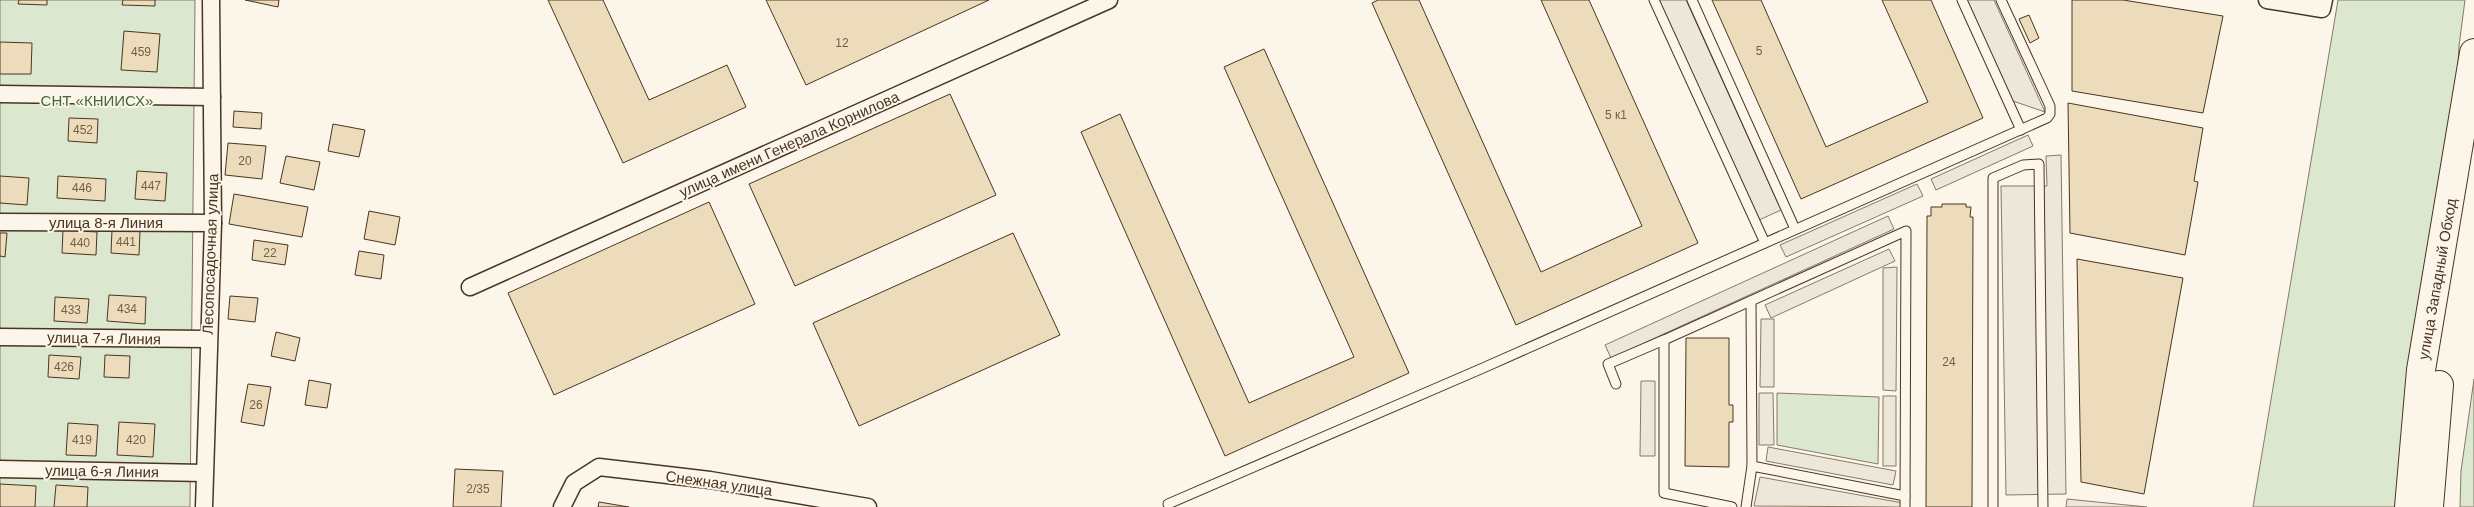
<svg xmlns="http://www.w3.org/2000/svg" width="2474" height="507" viewBox="0 0 2474 507" font-family="Arial,sans-serif">
<style>
.green{fill:#dce7d0;stroke:#887966}
.parking{fill:#ede7d9;stroke:#887966}
.building{fill:#ecdcbc;stroke:#4a3520}
.lines{fill:none;stroke-linecap:round;stroke-linejoin:round}
.lane-casing{stroke:#4a3520;stroke-width:11}
.street-casing{stroke:#4a3520;stroke-width:19}
.highway-casing{stroke:#4a3520;stroke-width:30}
.lane{stroke:#fbf6e9;stroke-width:9}
.street{stroke:#fbf6e9;stroke-width:16}
.highway{stroke:#fbf6e9;stroke-width:28}
.labels{text-anchor:middle;dominant-baseline:central;stroke-width:4;stroke-linejoin:round;paint-order:stroke}
.number-label{font-size:12px;fill:#725f47}
.park-label{font-size:15px;fill:#436837;stroke:#fbf6e9}
.street-label{font-size:15px;fill:#4a3520;stroke:#fbf6e9}
</style>
<rect width="100%" height="100%" fill="#fbf6e9"/>
<g class="green">
<polygon points="0,0 195,0 190,507 0,507"/>
<polygon points="2338,0 2465,0 2459,46 2455,120 2401,507 2253,507"/>
<polygon points="2474,379 2474,507 2460,507 2461,471"/>
<polygon points="1777,393 1879,397 1878,464 1777,445"/>
</g>
<g class="parking">
<polygon points="1659,0 1686,0 1781,210 1759,220"/>
<polygon points="1966,0 1994,0 2045,112 2010,100"/>
<polygon points="2028,135 2033,146 1936,190 1931,179"/>
<polygon points="2061,155 2066,494 2006,495 2001,186 2047,186 2046,156"/>
<polygon points="1917,184 1923,196 1786,257 1780,245"/>
<polygon points="1888,216 1894,229 1611,358 1605,345"/>
<polygon points="1889,249 1895,261 1771,318 1765,305"/>
<polygon points="1897,267 1896,391 1883,390 1883,268"/>
<polygon points="1761,319 1774,319 1774,387 1760,387"/>
<polygon points="1641,381 1655,381 1655,456 1640,456"/>
<polygon points="1759,393 1773,393 1774,445 1759,445"/>
<rect x="1883" y="396" width="13" height="70"/>
<polygon points="1768,447 1896,471 1893,485 1766,461"/>
<polygon points="1760,477 1903,503 1902,507 1754,506"/>
<polygon points="2067,499 2147,507 2066,507"/>
</g>
<g class="building">
<polygon points="19,0 47,0 47,5 18,4"/>
<polygon points="123,0 155,0 155,6 122,5"/>
<polygon points="245,0 279,0 278,7"/>
<polygon points="548,0 603,0 649,100 727,65 746,107 623,163"/>
<polygon points="766,0 989,0 806,85"/>
<polygon points="1378,0 1419,0 1541,272 1642,226 1541,0 1589,0 1698,243 1516,325 1372,3"/>
<polygon points="1712,0 1761,0 1826,147 1928,102 1882,0 1931,0 1983,118 1801,199"/>
<polygon points="2072,0 2123,0 2223,16 2203,113 2072,91"/>
<polygon points="2029,15 2039,38 2030,43 2019,19"/>
<polygon points="124,31 160,34 157,72 121,70"/>
<polygon points="0,42 32,43 31,74 0,74"/>
<polygon points="1264,49 1409,373 1225,456 1081,132 1120,114 1249,403 1354,357 1224,67"/>
<polygon points="950,94 996,195 795,286 749,184"/>
<polygon points="2068,103 2203,128 2194,181 2198,182 2185,255 2070,233"/>
<polygon points="234,111 262,113 261,129 233,127"/>
<polygon points="69,118 98,119 97,143 68,141"/>
<polygon points="333,124 365,130 359,157 328,151"/>
<polygon points="228,143 266,146 262,179 225,175"/>
<polygon points="286,156 320,162 314,190 280,183"/>
<polygon points="137,171 167,173 165,201 135,199"/>
<polygon points="0,176 29,178 27,205 0,203"/>
<polygon points="58,176 106,179 105,201 57,198"/>
<polygon points="234,194 308,207 302,237 229,224"/>
<polygon points="709,202 755,304 554,395 508,293"/>
<polygon points="1942,204 1966,204 1966,207 1971,207 1970,217 1973,217 1972,507 1926,507 1927,216 1931,216 1931,207 1942,207"/>
<polygon points="369,211 400,217 395,245 364,239"/>
<polygon points="63,230 97,232 96,255 62,253"/>
<polygon points="112,230 140,231 139,255 111,253"/>
<polygon points="0,233 7,233 5,257 0,256"/>
<polygon points="1013,233 1060,335 859,426 813,323"/>
<polygon points="254,240 288,245 285,265 252,260"/>
<polygon points="359,251 384,255 381,279 355,275"/>
<polygon points="2077,259 2183,278 2144,494 2081,482"/>
<polygon points="109,295 146,297 145,324 107,321"/>
<polygon points="230,296 258,298 255,322 228,319"/>
<polygon points="55,297 89,299 87,323 54,321"/>
<polygon points="276,332 300,338 295,361 271,356"/>
<polygon points="1686,338 1729,338 1729,405 1733,405 1733,422 1729,422 1729,467 1685,466"/>
<polygon points="49,355 81,357 79,379 48,377"/>
<polygon points="105,355 130,356 129,378 104,377"/>
<polygon points="309,380 331,384 327,408 305,405"/>
<polygon points="248,384 271,387 264,426 241,422"/>
<polygon points="119,422 155,424 153,457 117,455"/>
<polygon points="68,423 98,425 96,456 66,455"/>
<polygon points="455,469 503,471 501,507 453,507"/>
<polygon points="0,484 36,486 35,507 0,507"/>
<polygon points="56,485 88,487 87,507 54,507"/>
<polygon points="599,502 629,507 598,507"/>
</g>
<g class="lines">
<defs>
<g id="lane">
<polyline points="1654,0 1765,243"/>
<polyline points="1692,0 1795,229"/>
<polyline points="1962,0 2021,130"/>
<polyline points="1751,301 1752,466"/>
<polyline points="1616,384 1608,364 1664,340"/>
<polyline points="1168,504 1483,368 2047,118 2050,114 2050,106 2001,0"/>
<polyline points="1732,507 1664,493 1664,340 1906,231 1905,507"/>
<polyline points="1746,507 1752,466 1905,496"/>
<polyline points="1993,507 1993,178 2023,165 2039,164 2043,507"/>
</g>
<g id="street">
<polyline points="2267,0 2322,9 2324,0"/>
<polyline points="0,94 212,97"/>
<polyline points="0,222 213,223"/>
<polyline points="470,287 1109,0"/>
<polyline points="0,337 208,339"/>
<polyline points="0,469 204,473"/>
<polyline points="204,507 213,223 211,0"/>
<polyline points="562,507 574,483 599,467 710,480 868,507"/>
</g>
<g id="highway">
<polyline points="2409,507 2421,370 2474,53"/>
<polyline points="2429,507 2439,385"/>
</g>
</defs>
<use href="#lane" class="lane-casing"/>
<use href="#street" class="street-casing"/>
<use href="#highway" class="highway-casing"/>
<use href="#lane" class="lane"/>
<use href="#street" class="street"/>
<use href="#highway" class="highway"/>
</g>
<g class="labels">
<g class="number-label">
<text x="842" y="43">12</text>
<text x="1759" y="51">5</text>
<text x="141" y="52">459</text>
<text x="1616" y="115">5 к1</text>
<text x="83" y="130">452</text>
<text x="245" y="161">20</text>
<text x="151" y="186">447</text>
<text x="82" y="188">446</text>
<text x="126" y="242">441</text>
<text x="80" y="243">440</text>
<text x="270" y="253">22</text>
<text x="127" y="309">434</text>
<text x="71" y="310">433</text>
<text x="1949" y="362">24</text>
<text x="64" y="367">426</text>
<text x="256" y="405">26</text>
<text x="82" y="440">419</text>
<text x="136" y="440">420</text>
<text x="478" y="489">2/35</text>
</g>
<g class="park-label">
<text x="97" y="100">СНТ «КНИИСХ»</text>
</g>
<g class="street-label">
<text transform="translate(789 144) rotate(-24)">улица имени Генерала Корнилова</text>
<text x="106" y="222">улица 8-я Линия</text>
<text transform="translate(210 254) rotate(-88)">Лесопосадочная улица</text>
<text transform="translate(2437 279) rotate(-80)">улица Западный Обход</text>
<text transform="translate(104 338) rotate(1)">улица 7-я Линия</text>
<text transform="translate(102 471) rotate(1)">улица 6-я Линия</text>
<text transform="translate(719 483) rotate(8)">Снежная улица</text>
</g>
</g>
</svg>
